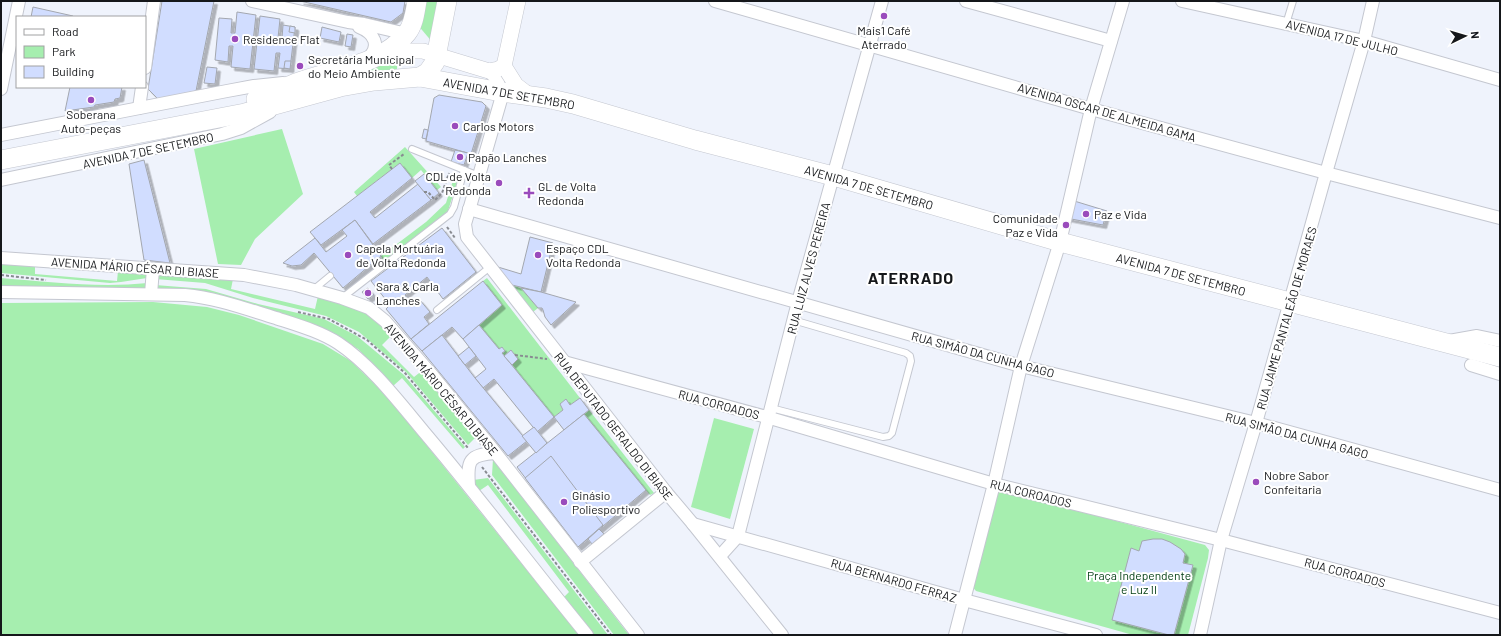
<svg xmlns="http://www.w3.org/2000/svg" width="1501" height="636" viewBox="0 0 1501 636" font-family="Barlow,sans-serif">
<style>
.green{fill:#a6eeaf}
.building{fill:#d1ddff;stroke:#a3a7af;filter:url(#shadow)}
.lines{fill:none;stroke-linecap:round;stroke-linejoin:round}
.service-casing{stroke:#c4c7d0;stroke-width:8}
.minor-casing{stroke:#c4c7d0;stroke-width:14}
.tertiary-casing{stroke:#c4c7d0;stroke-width:16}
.primary-casing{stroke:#c4c7d0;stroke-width:20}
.path{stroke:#888b91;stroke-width:2;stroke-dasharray:3 2;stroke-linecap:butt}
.service{stroke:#fff;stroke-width:6}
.minor{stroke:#fff;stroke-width:12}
.tertiary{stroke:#fff;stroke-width:15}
.primary{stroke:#fff;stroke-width:19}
.poi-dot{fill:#9a4bbc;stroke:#fff;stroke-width:1.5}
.labels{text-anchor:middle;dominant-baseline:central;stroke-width:4;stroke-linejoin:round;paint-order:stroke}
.poi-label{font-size:12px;fill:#15171a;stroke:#fff;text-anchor:start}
.street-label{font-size:12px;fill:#15171a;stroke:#fff}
.park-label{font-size:12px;fill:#074117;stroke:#fff}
.district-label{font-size:16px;font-weight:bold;letter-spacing:1px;fill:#15171a;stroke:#fff}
</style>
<defs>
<filter id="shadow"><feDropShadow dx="3.5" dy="3.5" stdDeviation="0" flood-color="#0004"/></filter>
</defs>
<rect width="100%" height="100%" fill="#eff3fc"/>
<g class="green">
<polygon points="421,1 445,1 433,43 417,24"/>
<polygon points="397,55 397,71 320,87"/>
<polygon points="282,129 303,194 255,239 241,265 218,264 194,149"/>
<polygon points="405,147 441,187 437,190 421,170 412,178 400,163 357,196 354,192"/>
<polygon points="455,174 459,176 447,214 384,261 381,256 426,222 446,203"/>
<polygon points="1,262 35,264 35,274 117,281 118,271 146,272 147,278 121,282 110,283 1,273"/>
<polygon points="157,274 233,279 231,289 315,309 318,296 364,312 379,323 391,336 382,345 414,377 423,370 476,437 468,445 406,372 359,332 326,316 253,298 205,283 155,279"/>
<path d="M1 278C50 282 99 288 148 283L147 287 143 289 1 287Z"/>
<polygon points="487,278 580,398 570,405 566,399 560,404 563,410 554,417 512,365 518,359 511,350 504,356 502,353 505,351 502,347 499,349 479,325 502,305 483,281"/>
<polygon points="155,285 206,289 258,304 324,319 357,336 404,375 465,447 463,449 402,378 393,386 358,349 334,336 156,289"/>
<polygon points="512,285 521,288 538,308 533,312"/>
<polygon points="153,302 207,307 239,315 323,344 351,361 385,394 400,412 579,635 1,635 1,303"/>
<polygon points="589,410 654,493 650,495 584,414"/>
<polygon points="714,418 754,429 730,519 691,507"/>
<polygon points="493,459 629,635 614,635 492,475"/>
<polygon points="488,478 608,635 592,635 562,599 569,592 488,485 479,491 475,487 473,480"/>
<polygon points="1002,490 1205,545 1209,550 1208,558 1188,635 1133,635 976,591 971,585 995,492"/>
</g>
<g class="building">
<polygon points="162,1 214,1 196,91 158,99 148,89"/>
<polygon points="300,1 405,1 403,13 391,22"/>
<polygon points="33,7 73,16 73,17 31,17"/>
<polygon points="237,12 256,15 250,69 231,67 233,46 229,46 228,62 215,60 219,18 232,19 231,33 235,33"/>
<polygon points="260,16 280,19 278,38 282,38 283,25 295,27 290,69 278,68 280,53 276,53 274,71 254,69"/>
<polygon points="290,26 295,27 295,33 289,32"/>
<polygon points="322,27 341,32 339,42 320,38"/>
<polygon points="347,34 353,35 351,47 345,46"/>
<polygon points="285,61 291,61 290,69 284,68"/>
<polygon points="207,67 217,68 215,84 204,83"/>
<polygon points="70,87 122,87 120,98 115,99 114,102 95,105 94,107 65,111"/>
<polygon points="439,95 482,102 486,106 471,154 426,141 434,98"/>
<polygon points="424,129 428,130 426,139 422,138"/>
<polygon points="455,150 468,153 464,165 451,162"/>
<polygon points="144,160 170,263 144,260 129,164"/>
<polygon points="400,163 412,178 370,212 375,218 418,184 431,200 373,244 355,220 321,245 310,232"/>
<polygon points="424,174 439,193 431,200 415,181"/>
<polygon points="1071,200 1107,211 1103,225 1066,218"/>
<polygon points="355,220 381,256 343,288 314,253 301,265 292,266 283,263 315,238 326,252 347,236 342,230"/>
<polygon points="442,228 476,272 443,299 427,277 405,295 412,305 419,299 430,312 424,317 429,324 411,339 386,309 390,305 371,281"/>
<polygon points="530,237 553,243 541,292 512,285 498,267 521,274"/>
<polygon points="483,281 502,305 463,339 452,327 422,351 411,339"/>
<polygon points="368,288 374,295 368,299 362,292"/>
<polygon points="521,288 541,292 576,302 551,325 545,317 543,310 542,308 538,308"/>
<polygon points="479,325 499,349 502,347 505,351 502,353 554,417 537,432 494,379 483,388 475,378 486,369 463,339"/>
<polygon points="442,335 475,378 527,441 508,456 422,351"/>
<polygon points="469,347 476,356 465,365 458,356"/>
<polygon points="511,350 518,359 512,365 504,356"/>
<polygon points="580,398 589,410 564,430 554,417 563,410 560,404 566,399 570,405"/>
<polygon points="584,414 646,490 578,547 517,467"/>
<polygon points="534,427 547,443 536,453 522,436"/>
<polygon points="551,456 603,525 578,547 525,478"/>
<polygon points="599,529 604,534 592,544 588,539"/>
<polygon points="1153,539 1162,539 1170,542 1181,549 1185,554 1183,563 1193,565 1174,635 1169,635 1112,620 1131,548 1139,551 1142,541"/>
</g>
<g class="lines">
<defs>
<g id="service">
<polyline points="1286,24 1293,1"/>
<polyline points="412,149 479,176"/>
<polyline points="313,290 330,276"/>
<polyline points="342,298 450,214 454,207 464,170"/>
<polyline points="437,310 490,267"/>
<polyline points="771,408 883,437 889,436 892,433 911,361 910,356 906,353 793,320"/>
</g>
<g id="minor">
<polyline points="252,1 348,22 364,24 407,34"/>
<polyline points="715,1 1091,109 1326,173 1500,218"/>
<polyline points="966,1 1111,41"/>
<polyline points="1182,1 1364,41 1500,80"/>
<path d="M359 27C374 33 382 46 367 59"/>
<polyline points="145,68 154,1"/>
<path d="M489 71C496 78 501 86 502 96L465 224 467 237 666 492 693 524 782 635"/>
<polyline points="1,89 19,1"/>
<polyline points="139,108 142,87"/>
<polyline points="1,135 227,91 254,86 283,83"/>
<polyline points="1,180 222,134 241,128 270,112"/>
<polyline points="469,209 1021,366 1256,423 1500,490"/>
<polyline points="1,258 244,275 296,285 342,298 369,308 385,321 433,376 491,447 638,635"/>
<path d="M1 292 185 295C217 298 246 309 276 318 297 325 319 331 338 343 370 364 399 402 424 432 480 498 532 568 587 635"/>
<polyline points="151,294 153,269"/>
<polyline points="1449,341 1477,336 1500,341"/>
<polyline points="564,362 770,418 994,484 1221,540 1500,613"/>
<polyline points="1471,365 1500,374"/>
<path d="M469 486C467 460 469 455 495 453"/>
<polyline points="693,524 964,600 1096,635"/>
<polyline points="720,556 738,536 798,302 882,1"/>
<polyline points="580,562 666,492"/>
<polyline points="955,635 994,484 1021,366 1060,242 1091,109 1123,1"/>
<polyline points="1200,635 1221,540 1256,423 1326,173 1364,41 1373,1"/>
</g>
<g id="tertiary">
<polyline points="518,1 504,66 516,85 529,95"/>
<polyline points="389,51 423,51 489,71 498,69 504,66"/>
</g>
<g id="primary">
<polyline points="420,77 428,72 435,62 447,1"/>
<path d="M256 99C271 94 285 87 299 82 335 69 382 65 407 33 414 24 415 12 417 1"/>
<polyline points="1,160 245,113 340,87 374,81 420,77 501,92 546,98 573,104 695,140 833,176 1060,242 1500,357"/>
</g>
</defs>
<use href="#service" class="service-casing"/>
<use href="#minor" class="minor-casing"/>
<use href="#tertiary" class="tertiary-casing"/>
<use href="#primary" class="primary-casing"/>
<g class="path">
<polyline points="392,169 389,165 404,154"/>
<polyline points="424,192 428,192 435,200 442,193 449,173"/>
<polyline points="447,227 455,238"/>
<polyline points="1,275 46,280"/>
<polyline points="298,312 329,319 367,340 405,373 468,448"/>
<polyline points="515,355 547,359"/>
<polyline points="482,467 611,635"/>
</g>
<use href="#service" class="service"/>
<use href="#minor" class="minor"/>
<use href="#tertiary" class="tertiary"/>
<use href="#primary" class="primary"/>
</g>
<g class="poi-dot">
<circle cx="884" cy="16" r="4"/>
<circle cx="235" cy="39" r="4"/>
<circle cx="300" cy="66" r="4"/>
<circle cx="91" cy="100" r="4"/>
<circle cx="455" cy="126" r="4"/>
<circle cx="460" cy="157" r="4"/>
<circle cx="499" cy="183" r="4"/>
<path d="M527 187h4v4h4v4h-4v4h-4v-4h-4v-4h4z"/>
<circle cx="1086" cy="214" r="4"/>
<circle cx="1066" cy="225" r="4"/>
<circle cx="348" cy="255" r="4"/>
<circle cx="538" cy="255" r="4"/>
<circle cx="368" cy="293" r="4"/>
<circle cx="1256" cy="482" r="4"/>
<circle cx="564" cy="502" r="4"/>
</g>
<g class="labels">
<g class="poi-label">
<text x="884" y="30" text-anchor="middle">Mais1 Café<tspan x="884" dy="14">Aterrado</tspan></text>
<text x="243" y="39">Residence Flat</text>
<text x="308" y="59">Secretária Municipal<tspan x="308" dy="14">do Meio Ambiente</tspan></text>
<text x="91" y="114" text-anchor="middle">Soberana<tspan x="91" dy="14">Auto-peças</tspan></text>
<text x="463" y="126">Carlos Motors</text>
<text x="468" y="157">Papão Lanches</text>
<text x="491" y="176" text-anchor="end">CDL de Volta<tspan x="491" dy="14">Redonda</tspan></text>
<text x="538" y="186">GL de Volta<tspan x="538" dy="14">Redonda</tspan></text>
<text x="1094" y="214">Paz e Vida</text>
<text x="1058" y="218" text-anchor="end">Comunidade<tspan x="1058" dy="14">Paz e Vida</tspan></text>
<text x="356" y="248">Capela Mortuária<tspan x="356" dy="14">de Volta Redonda</tspan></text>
<text x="546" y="248">Espaço CDL<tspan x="546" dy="14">Volta Redonda</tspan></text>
<text x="376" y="286">Sara &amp; Carla<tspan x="376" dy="14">Lanches</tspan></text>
<text x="1264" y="475">Nobre Sabor<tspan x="1264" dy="14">Confeitaria</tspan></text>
<text x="572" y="495">Ginásio<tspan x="572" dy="14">Poliesportivo</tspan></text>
</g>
<g class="street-label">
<text transform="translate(1342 37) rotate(14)">AVENIDA 17 DE JULHO</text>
<text transform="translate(509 93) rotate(10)">AVENIDA 7 DE SETEMBRO</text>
<text transform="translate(1107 112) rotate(16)">AVENIDA OSCAR DE ALMEIDA GAMA</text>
<text transform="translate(148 150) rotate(-12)">AVENIDA 7 DE SETEMBRO</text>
<text transform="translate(869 187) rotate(16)">AVENIDA 7 DE SETEMBRO</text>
<text transform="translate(135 267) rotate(4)">AVENIDA MÁRIO CÉSAR DI BIASE</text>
<text transform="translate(808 268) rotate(-75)">RUA LUIZ ALVES PEREIRA</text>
<text transform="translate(1181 274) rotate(15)">AVENIDA 7 DE SETEMBRO</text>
<text transform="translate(1286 318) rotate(-74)">RUA JAIME PANTALEÃO DE MORAES</text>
<text transform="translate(983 354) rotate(15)">RUA SIMÃO DA CUNHA GAGO</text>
<text transform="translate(442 389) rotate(50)">AVENIDA MÁRIO CÉSAR DI BIASE</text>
<text transform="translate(719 404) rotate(15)">RUA COROADOS</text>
<text transform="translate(614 426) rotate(52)">RUA DEPUTADO GERALDO DI BIASE</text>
<text transform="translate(1297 435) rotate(15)">RUA SIMÃO DA CUNHA GAGO</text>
<text transform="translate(1031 493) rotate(14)">RUA COROADOS</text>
<text transform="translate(1345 572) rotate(15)">RUA COROADOS</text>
<text transform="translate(894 580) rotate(16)">RUA BERNARDO FERRAZ</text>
</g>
<g class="park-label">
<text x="1139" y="575">Praça Independente<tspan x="1139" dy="14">e Luz II</tspan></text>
</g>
<g class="district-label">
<text x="911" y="277">ATERRADO</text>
</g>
</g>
<rect width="1501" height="636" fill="none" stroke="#15171a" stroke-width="4"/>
<rect x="16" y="16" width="130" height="72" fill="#ffffff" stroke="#a1a2a3"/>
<rect x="24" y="29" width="20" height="6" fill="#ffffff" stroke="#a1a2a3"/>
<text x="52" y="36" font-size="12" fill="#15171a">Road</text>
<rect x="24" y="46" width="20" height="12" fill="#a6eeaf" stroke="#a1a2a3"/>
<text x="52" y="56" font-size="12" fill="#15171a">Park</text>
<rect x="24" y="66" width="20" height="12" fill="#d1ddff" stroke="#a1a2a3"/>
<text x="52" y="76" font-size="12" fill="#15171a">Building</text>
<g transform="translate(1465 36) rotate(85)" stroke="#ffffff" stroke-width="3" paint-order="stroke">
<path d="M0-3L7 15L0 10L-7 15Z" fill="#15171a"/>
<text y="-6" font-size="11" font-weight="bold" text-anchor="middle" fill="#15171a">N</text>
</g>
</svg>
